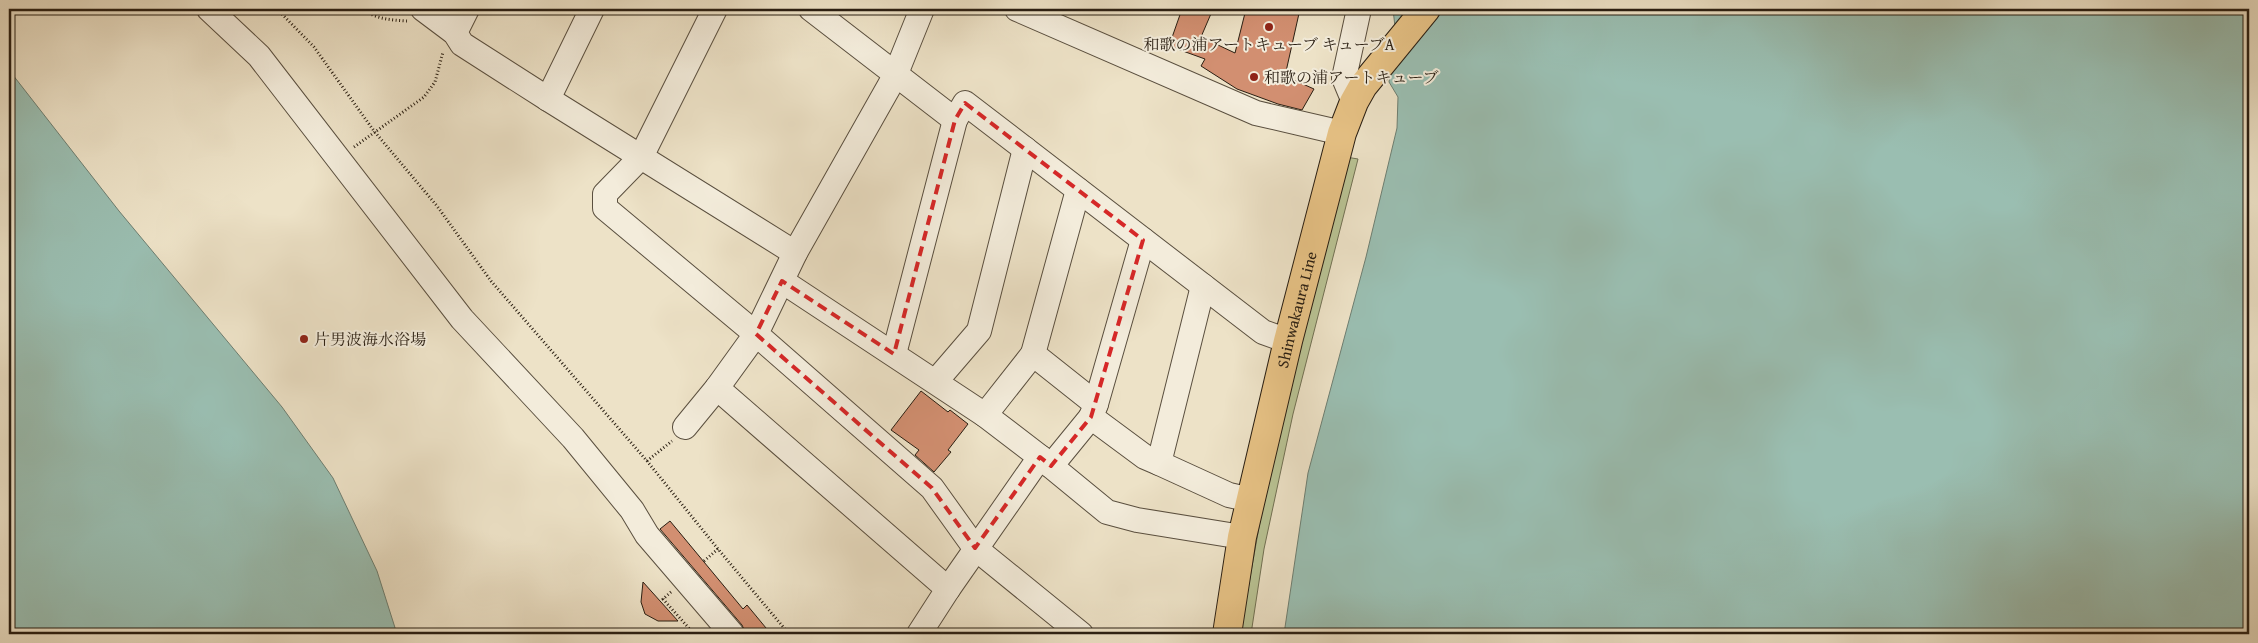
<svg xmlns="http://www.w3.org/2000/svg" width="2258" height="643" viewBox="0 0 2258 643" font-family="'Gentium Book Plus','Noto Serif JP',serif">
<style>
.green{fill:#b9c394;stroke:#717053}
.water{fill:#9abeb1;stroke:#6d7e71}
.building{fill:#d28f71;stroke:#291e12}
.lines{fill:none;stroke-linecap:round;stroke-linejoin:round}
.minor-casing{stroke:#5a4f3f;stroke-width:26}
.major-casing{stroke:#291e12;stroke-width:30}
.path{stroke:#291e12;stroke-width:3;stroke-dasharray:1 2.5;stroke-linecap:butt}
.minor{stroke:#f3ecdb;stroke-width:24}
.major{stroke:#e6c184;stroke-width:28}
.marked{fill:none;stroke:#d62828;stroke-width:4;stroke-dasharray:10 6;stroke-linejoin:round}
.poi-dot{fill:#8f2418;stroke:#f3ecdb;stroke-width:2}
.labels{text-anchor:middle;dominant-baseline:central;stroke-width:4;stroke-linejoin:round;paint-order:stroke}
.poi-label{font-size:16px;fill:#291e12;stroke:#f3ecdb;text-anchor:start}
.street-label{font-size:16px;fill:#291e12;stroke:#f3ecdb}
</style>
<rect width="100%" height="100%" fill="#ede2c7"/>
<filter id="stains"><feTurbulence type="fractalNoise" baseFrequency=".004" numOctaves="4"/><feColorMatrix values="0 0 0 0 .2 0 0 0 0 .09 0 0 0 0 .02 0 0 0 .5 -.17"/></filter>
<radialGradient id="worn" r=".72"><stop offset=".6" stop-color="#630" stop-opacity="0"/><stop offset="1" stop-color="#630" stop-opacity=".3"/></radialGradient>
<polygon class="green" points="1346,157 1358,159 1293,414 1264,549 1251,634 1240,634 1264,499"/>
<g class="water">
<polygon points="1393,9 2249,9 2249,634 1284,634 1308,473 1366,257 1397,128 1398,97 1389,82 1396,36"/>
<polygon points="9,70 119,211 282,407 333,478 377,571 397,634 9,634"/>
</g>
<g class="building">
<polygon points="1182,9 1213,9 1201,37 1235,53 1246,9 1300,9 1285,76 1314,89 1302,110 1278,104 1237,89 1201,66 1205,59 1169,46"/>
<polygon points="921,391 948,412 950,410 968,424 948,450 951,452 934,472 915,455 919,450 891,430"/>
<polygon points="670,521 743,609 747,605 771,634 746,634 742,625 660,529"/>
<polygon points="643,582 678,621 658,621 645,614 641,602"/>
</g>
<g class="lines">
<defs>
<g id="minor">
<polyline points="209,9 259,56 462,319 573,438 632,510 647,535 732,634"/>
<polyline points="423,9 455,33 462,44 548,99 795,253"/>
<polyline points="811,9 955,120 965,103 1263,332 1288,341"/>
<polyline points="922,9 895,76 795,253 756,334 932,488 975,548 1081,634"/>
<polyline points="1017,9 1256,113 1342,133"/>
<polyline points="455,33 467,9"/>
<polyline points="548,99 592,9"/>
<polyline points="1354,102 1344,78 1359,9"/>
<polyline points="1078,190 1033,354 1096,404 1091,417 1145,457 1159,463"/>
<polyline points="782,281 985,415 1033,354"/>
<polyline points="1203,286 1159,463 1229,495 1251,500"/>
<polyline points="894,354 955,120"/>
<polyline points="936,381 979,331 1025,149"/>
<polyline points="717,388 948,589 1040,457 985,415"/>
<polyline points="1096,404 1143,240"/>
<polyline points="685,427 717,388 756,334 605,208 605,194 641,157 715,9"/>
<polyline points="1040,457 1107,512 1137,520 1242,537"/>
<polyline points="1051,466 1091,417"/>
<polyline points="919,634 948,589"/>
</g>
<g id="major">
<path id="s1" d="M1227 634 1242 537 1288 341 1342 133 1354 102 1363 86 1426 9"/>
</g>
</defs>
<use href="#minor" class="minor-casing"/>
<use href="#major" class="major-casing"/>
<g class="path">
<polyline points="277,9 314,47 374,131 437,206 491,281 647,461 718,549 789,634"/>
<path d="M363 9C375 19 391 20 407 21"/>
<polyline points="354,147 424,97 435,82 443,52"/>
<polyline points="647,461 672,441"/>
<polyline points="704,561 718,549"/>
<polyline points="671,592 663,599 694,634"/>
</g>
<use href="#minor" class="minor"/>
<use href="#major" class="major"/>
</g>
<path class="marked" d="M965 103 1143 240 1091 417 1051 466 1040 457 975 548 932 488 756 334 782 281 894 354 955 120Z"/>
<g class="poi-dot">
<circle cx="1269" cy="27" r="5"/>
<circle cx="1254" cy="77" r="5"/>
<circle cx="304" cy="339" r="5"/>
</g>
<g class="labels">
<g class="poi-label">
<text x="1269" y="44" text-anchor="middle">和歌の浦アートキューブ キューブA</text>
<text x="1264" y="77">和歌の浦アートキューブ</text>
<text x="314" y="339">片男波海水浴場</text>
</g>
<g class="street-label">
<text stroke="none"><textPath href="#s1" startOffset="332">Shinwakaura Line</textPath></text>
</g>
</g>
<rect width="2258" height="643" fill="none" stroke="#ede2c7" stroke-width="30"/>
<rect x="10" y="10" width="2238" height="623" fill="none" stroke="#291e12" stroke-width="2.5"/>
<rect x="15" y="15" width="2228" height="613" fill="none" stroke="#291e12"/>
<rect width="100%" height="100%" filter="url(#stains)"/>
<rect width="100%" height="100%" fill="url(#worn)"/>
</svg>
